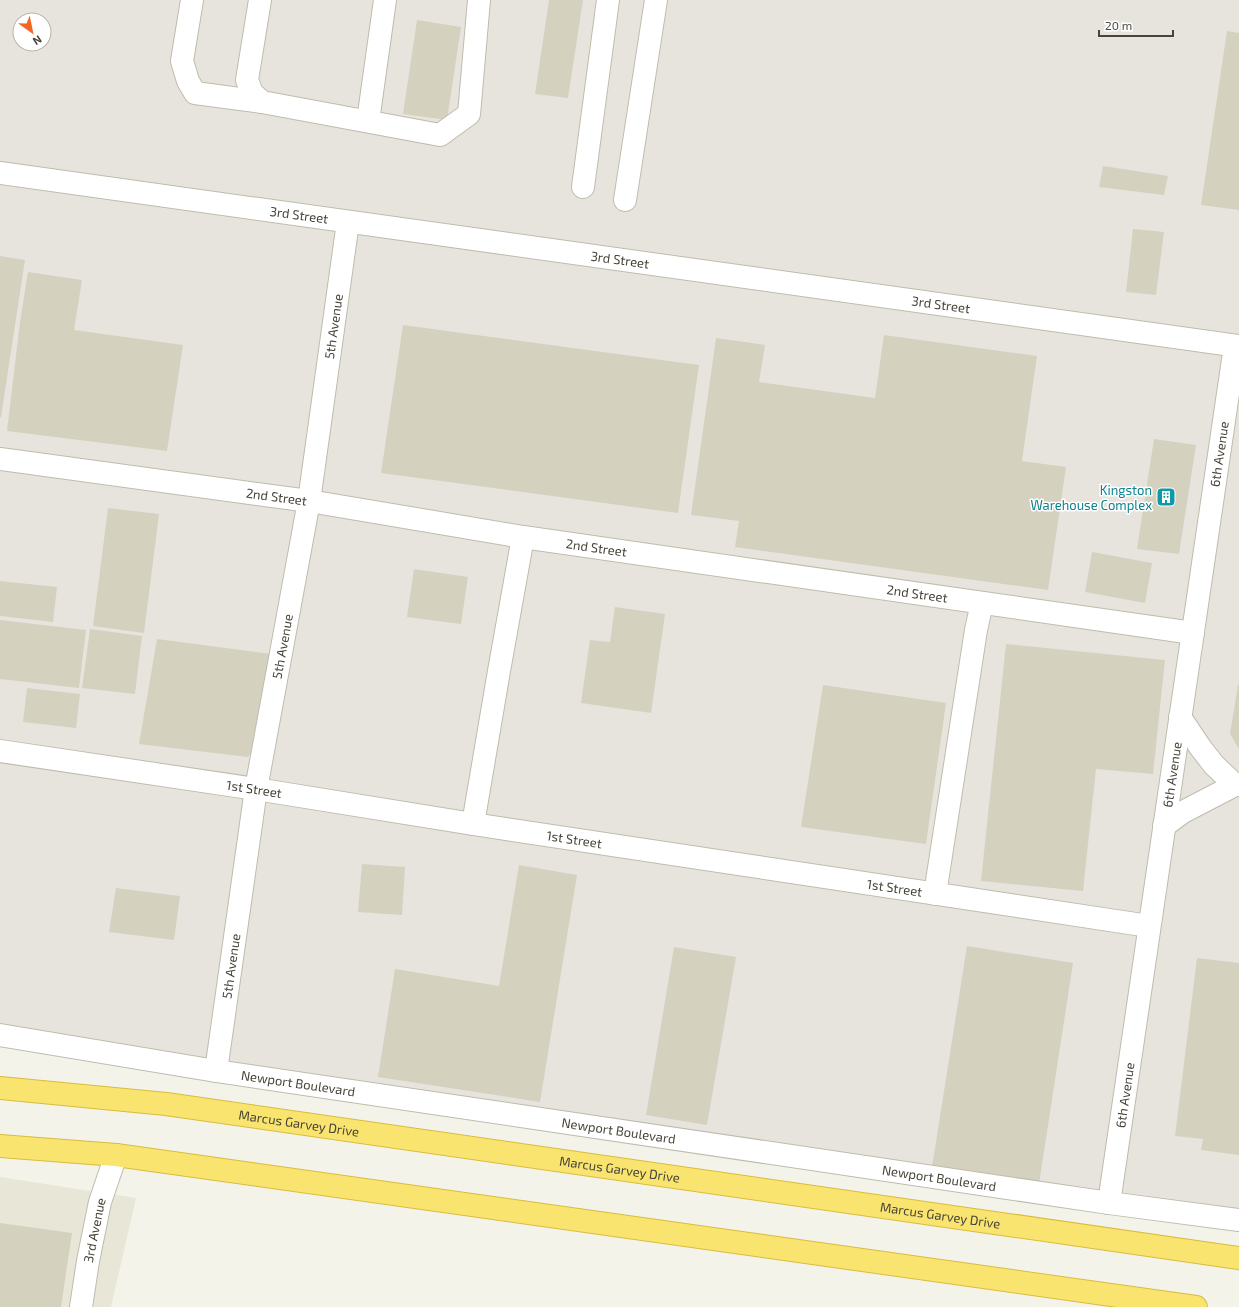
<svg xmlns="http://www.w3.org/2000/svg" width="1239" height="1307" viewBox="0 0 1239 1307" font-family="'Exo 2',sans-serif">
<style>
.residential{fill:#e8e6d7}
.industrial{fill:#e7e4de;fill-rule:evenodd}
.building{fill:#d5d1bf}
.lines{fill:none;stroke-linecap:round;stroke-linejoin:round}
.minor-casing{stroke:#bfbcac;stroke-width:24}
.highway-casing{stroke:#d8bc3f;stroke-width:24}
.minor{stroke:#fff;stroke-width:22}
.highway{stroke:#f9e470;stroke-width:22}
.labels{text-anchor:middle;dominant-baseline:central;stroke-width:3;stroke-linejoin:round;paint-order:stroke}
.street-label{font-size:13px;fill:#474438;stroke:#fff}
.culture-label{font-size:13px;fill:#0d838f;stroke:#fff;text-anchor:end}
</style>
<rect width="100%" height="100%" fill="#f4f3e9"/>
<polygon class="residential" points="0,1177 136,1198 111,1307 0,1307"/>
<path class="industrial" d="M0 0H1239V1220L0 1035ZM20 20H44V44H20Z"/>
<g class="building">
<polygon points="549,0 583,0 568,98 535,94"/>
<polygon points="417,20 461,27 447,120 403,114"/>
<polygon points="1227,31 1239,33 1239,210 1201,205"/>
<polygon points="1103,166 1168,176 1164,195 1099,187"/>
<polygon points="1133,229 1164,232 1156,295 1126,292"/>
<polygon points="0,256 25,260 1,417 0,417"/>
<polygon points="28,272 82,280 74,330 183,345 167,451 7,431 20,322"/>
<polygon points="403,325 699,365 678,513 381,473"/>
<polygon points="884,335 1037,356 1022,461 1066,467 1048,590 735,547 739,521 691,515 716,338 765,345 759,382 875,398"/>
<polygon points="1154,439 1196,445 1179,554 1137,549"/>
<polygon points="108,508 159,514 144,633 93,626"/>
<polygon points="1092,552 1152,563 1145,603 1085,592"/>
<polygon points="414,569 468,577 461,624 407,617"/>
<polygon points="0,581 57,587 53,622 0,616"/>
<polygon points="615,607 665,614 651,713 581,703 590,640 610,642"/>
<polygon points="0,620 86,630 79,688 0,679"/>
<polygon points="90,629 142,636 135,694 82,688"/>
<polygon points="157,639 272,654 261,740 248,757 139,744"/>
<polygon points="1006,644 1165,660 1153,774 1096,769 1083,891 981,881"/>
<polygon points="823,685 946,703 926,844 801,827"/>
<polygon points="1238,685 1239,685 1239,749 1230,734"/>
<polygon points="27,688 80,694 76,728 23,722"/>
<polygon points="362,864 405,867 402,915 358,912"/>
<polygon points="519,865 577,875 540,1102 378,1077 395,969 499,986"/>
<polygon points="116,888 180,896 174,940 109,932"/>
<polygon points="967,946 1073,963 1039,1184 932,1167"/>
<polygon points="674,947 736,957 707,1125 646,1115"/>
<polygon points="1197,958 1239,963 1239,1155 1201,1150 1203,1139 1175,1136"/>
<polygon points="0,1223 72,1233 61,1307 0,1307"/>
</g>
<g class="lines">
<defs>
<g id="minor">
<polyline points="192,0 182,61 188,81 195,93 262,102"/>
<polyline points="260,0 247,80 252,93 262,102 440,135 469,114 479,0"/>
<polyline points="368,121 385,0"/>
<path id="s1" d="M0 173 1239 346"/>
<polyline points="583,187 608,0"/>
<polyline points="625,200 656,0"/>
<path id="s2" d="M0 459 309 501 523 537 1193 633"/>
<polyline points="1180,717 1200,747 1214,765 1235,785 1239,785"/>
<path id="s3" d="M0 751 256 789 473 824 1149 926"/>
<polyline points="473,824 499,671 523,537"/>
<polyline points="1164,826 1183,812 1235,785"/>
<polyline points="935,894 976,630 982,603"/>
<path id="s4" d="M0 1035 216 1071 1109 1203 1239 1220"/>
<path id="s5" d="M216 1071 256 789 309 501 348 222"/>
<path id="s6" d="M1109 1203 1235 346"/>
<path id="s7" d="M81 1307 88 1261 100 1202 116 1155"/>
</g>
<g id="highway">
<path id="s8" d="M0 1088 166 1104 1239 1258"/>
<polyline points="0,1146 116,1155 1196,1307"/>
</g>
</defs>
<use href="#minor" class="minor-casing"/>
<use href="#highway" class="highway-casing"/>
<use href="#minor" class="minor"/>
<use href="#highway" class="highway"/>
</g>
<defs>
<symbol id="building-square" viewBox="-11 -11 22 22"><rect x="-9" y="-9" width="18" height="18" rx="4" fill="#0f9aa8" stroke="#fff"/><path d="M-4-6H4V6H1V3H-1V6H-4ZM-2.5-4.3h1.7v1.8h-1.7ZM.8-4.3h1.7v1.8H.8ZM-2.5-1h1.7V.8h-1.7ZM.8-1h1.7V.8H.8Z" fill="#fff"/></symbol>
</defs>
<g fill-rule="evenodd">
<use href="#building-square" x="1155" y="486" width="22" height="22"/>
</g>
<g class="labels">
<g class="street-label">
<text stroke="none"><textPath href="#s1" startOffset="302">3rd Street</textPath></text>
<text stroke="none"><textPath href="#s1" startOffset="626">3rd Street</textPath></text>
<text stroke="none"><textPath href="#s1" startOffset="950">3rd Street</textPath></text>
<text stroke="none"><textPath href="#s5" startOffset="754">5th Avenue</textPath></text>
<text stroke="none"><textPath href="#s6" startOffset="757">6th Avenue</textPath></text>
<text stroke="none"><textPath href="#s2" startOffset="279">2nd Street</textPath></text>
<text stroke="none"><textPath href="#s2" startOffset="603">2nd Street</textPath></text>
<text stroke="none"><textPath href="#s2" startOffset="927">2nd Street</textPath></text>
<text stroke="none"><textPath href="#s5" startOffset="430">5th Avenue</textPath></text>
<text stroke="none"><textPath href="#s6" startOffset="433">6th Avenue</textPath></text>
<text stroke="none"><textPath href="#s3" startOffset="257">1st Street</textPath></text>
<text stroke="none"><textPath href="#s3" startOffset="581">1st Street</textPath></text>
<text stroke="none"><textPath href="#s3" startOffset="905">1st Street</textPath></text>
<text stroke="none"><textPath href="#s5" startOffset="106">5th Avenue</textPath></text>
<text stroke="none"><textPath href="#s4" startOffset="302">Newport Boulevard</textPath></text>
<text stroke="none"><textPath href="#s6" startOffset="109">6th Avenue</textPath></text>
<text stroke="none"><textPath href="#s8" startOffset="301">Marcus Garvey Drive</textPath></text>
<text stroke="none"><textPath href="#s4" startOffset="626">Newport Boulevard</textPath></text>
<text stroke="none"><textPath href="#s8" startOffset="625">Marcus Garvey Drive</textPath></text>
<text stroke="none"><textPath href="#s4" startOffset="950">Newport Boulevard</textPath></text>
<text stroke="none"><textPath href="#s8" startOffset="949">Marcus Garvey Drive</textPath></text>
<text stroke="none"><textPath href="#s7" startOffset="78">3rd Avenue</textPath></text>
</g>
<g class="culture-label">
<text x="1152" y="490">Kingston<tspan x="1152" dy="15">Warehouse Complex</tspan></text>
</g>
</g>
<g transform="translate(32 32) rotate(147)"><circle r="19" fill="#ffffff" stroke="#b5b4af"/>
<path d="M0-3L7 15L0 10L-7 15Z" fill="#f26822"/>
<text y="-6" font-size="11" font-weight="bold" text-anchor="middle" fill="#474438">N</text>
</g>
<path d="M1099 30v6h74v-6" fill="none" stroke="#474438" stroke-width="2"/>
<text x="1105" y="30" font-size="12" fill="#474438" stroke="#ffffff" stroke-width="3" paint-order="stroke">20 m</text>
</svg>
